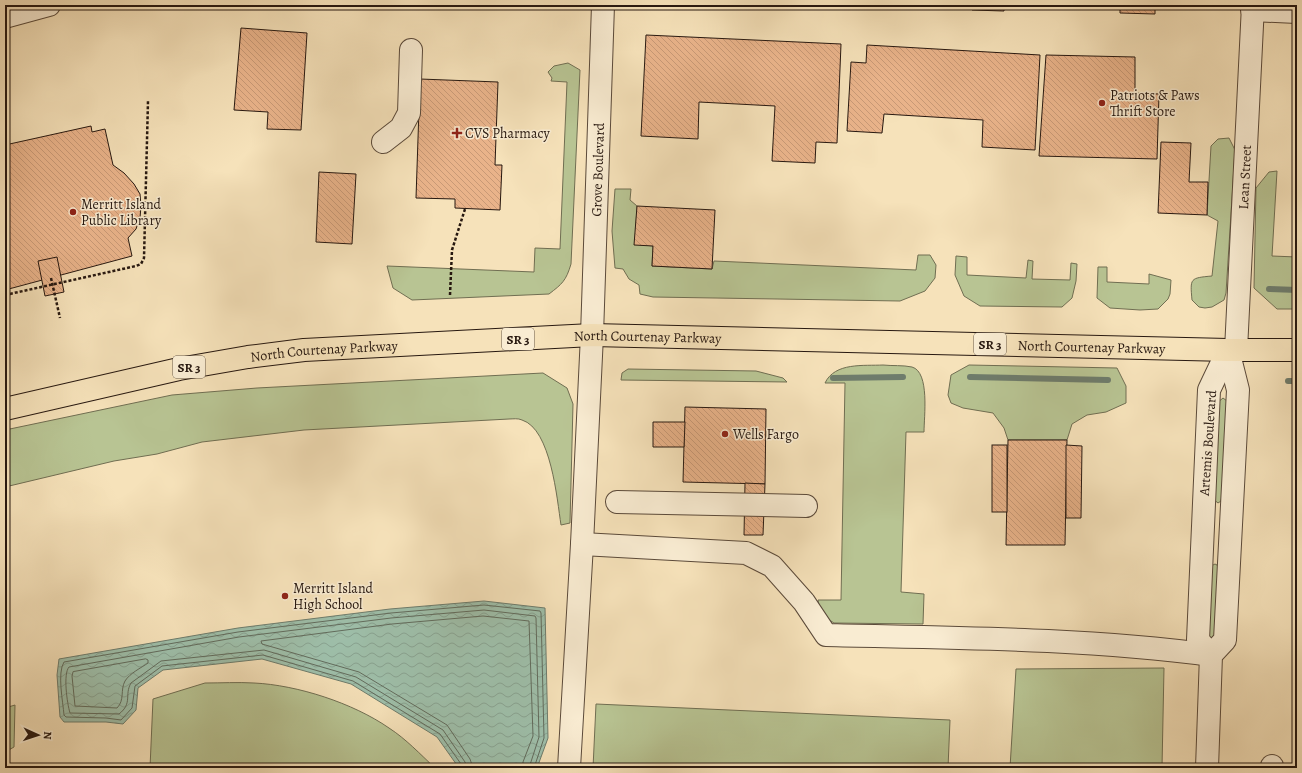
<svg xmlns="http://www.w3.org/2000/svg" width="1302" height="773" viewBox="0 0 1302 773" font-family="Alegreya,serif">
<style>
.green{fill:#b8c493;stroke:#706e52}
.water{fill:url(#water-waves);stroke:#6e7c6c}
.lines{fill:none;stroke-linecap:round;stroke-linejoin:round}
.shore{stroke:#626c5d;stroke-width:1}
.stream{stroke:#6e7c6c;stroke-width:6}
.building{fill:url(#building-back-hatch);stroke:#271810}
.minor-casing{stroke:#5b4a3a;stroke-width:24}
.major-casing{stroke:#271810;stroke-width:24}
.path{stroke:#271810;stroke-width:2.5;stroke-dasharray:3 2;stroke-linecap:butt}
.minor{stroke:#f9ecd2;stroke-width:22}
.major{stroke:#f6e2ba;stroke-width:22}
.poi-dot{fill:#8f2418;stroke:#f9ecd2;stroke-width:1.5}
.labels{text-anchor:middle;dominant-baseline:central;stroke-width:3;stroke-linejoin:round;paint-order:stroke}
.shield{fill:#f9ecd2;stroke:#66584a;stroke-width:1}
.shield-label{font-size:13px;font-weight:bold;fill:#271810}
.poi-label{font-size:14px;fill:#271810;stroke:#f9ecd2;text-anchor:start}
.street-label{font-size:14px;fill:#271810;stroke:#f9ecd2}
</style>
<defs>
<pattern id="water-waves" width="16" height="10" patternUnits="userSpaceOnUse"><rect width="16" height="10" fill="#9ebfaa"/><path d="M0 5q4-4 8 0t8 0" fill="none" stroke="#88a391"/></pattern>
<pattern id="building-back-hatch" width="6" height="6" patternUnits="userSpaceOnUse"><rect width="6" height="6" fill="#e9b38a"/><path d="M-1 5l2 2M0 0l6 6M5-1l2 2" fill="none" stroke="#c89976"/></pattern>
</defs>
<rect width="100%" height="100%" fill="#f6e2ba"/>
<filter id="stains"><feTurbulence type="fractalNoise" baseFrequency=".005" numOctaves="4"/><feColorMatrix values="0 0 0 0 .2 0 0 0 0 .09 0 0 0 0 .02 0 0 0 .5 -.17"/></filter>
<radialGradient id="worn" r=".72"><stop offset=".6" stop-color="#630" stop-opacity="0"/><stop offset="1" stop-color="#630" stop-opacity=".3"/></radialGradient>
<g class="green">
<path d="M568 63 580 70 571 264C566 281 562 284 549 294L412 300 393 288 387 266 534 272 535 248 560 249 567 82 551 81 552 78 548 72 554 66Z"/>
<path d="M1229 138 1235 150 1226 293 1224 300 1212 307 1205 308 1199 307 1192 300C1190 278 1190 278 1212 276L1218 221 1207 215 1211 146 1218 139Z"/>
<polygon points="1277,171 1272,256 1297,257 1297,309 1277,309 1254,288 1256,188 1269,172"/>
<polygon points="615,189 631,189 630,200 637,206 635,244 653,246 652,266 712,269 714,261 916,270 918,255 930,255 936,265 935,278 925,291 900,301 653,297 640,294 639,285 629,279 623,269 615,268 612,231"/>
<polygon points="956,256 967,257 967,275 1026,278 1028,260 1033,261 1032,279 1070,280 1071,263 1077,264 1076,281 1072,298 1062,307 980,306 964,296 955,275"/>
<polygon points="1098,267 1107,267 1107,282 1149,284 1149,274 1171,280 1170,294 1168,299 1158,309 1140,310 1110,308 1097,298"/>
<path d="M883 365C892 366 903 365 912 367 930 372 924 417 924 432H906L901 592 924 594 923 624 834 623C823 616 820 613 818 600H841L845 383H825C835 362 864 366 883 365Z"/>
<polygon points="969,365 1117,368 1126,386 1126,403 1106,412 1087,415 1072,424 1067,440 1008,440 1004,428 993,413 963,408 951,403 948,395 951,375"/>
<polygon points="628,369 756,371 783,378 787,382 621,380 622,373"/>
<path d="M543 373 567 388 573 404 570 523 561 525C557 499 551 429 522 420 518 418 513 419 509 419L304 430 202 442 157 454 114 461 5 487V430L172 395 257 388Z"/>
<polygon points="1223,398 1227,401 1222,496 1221,501 1218,503 1213,499 1217,403"/>
<polygon points="1215,564 1217,565 1220,570 1214,645 1208,646 1211,566"/>
<polygon points="1164,668 1162,768 1010,768 1016,669"/>
<path d="M205 683C221 683 238 682 254 683 297 685 353 703 389 728 406 739 420 754 435 768H150L153 699Z"/>
<polygon points="596,704 950,720 948,768 593,768"/>
<polygon points="15,705 14,747 7,751 5,735 5,708"/>
</g>
<polygon class="water" points="484,601 545,608 548,738 537,768 459,768 437,737 351,684 262,659 163,670 138,688 136,710 123,724 106,722 64,722 60,717 57,675 59,659 238,628 390,609"/>
<g class="lines">
<g class="shore">
<path d="M146 659 148 660V663C141 668 130 673 125 681 120 690 125 700 117 708L75 706 72 676 73 672Z"/>
<path d="M462 768 461 764 440 734 353 681 263 655 162 666 135 686 132 708 121 720 106 718 66 717 64 715C63 702 57 673 64 662L238 632 391 613 484 605 540 611 541 613 544 738 534 768"/>
<path d="M467 768 465 762 443 730 356 677 264 650 161 661 131 683C124 695 133 703 119 714L70 713C67 703 63 674 69 667L239 637 391 618 484 610 535 616 536 618 539 737 529 768"/>
<polyline points="473,768 470,759 447,725 359,672 262,644 261,641 392,624 483,616 529,621 533,736 523,762 523,768"/>
</g>
<g class="stream">
<polyline points="1269,289 1297,290"/>
<polyline points="970,377 1108,380"/>
<polyline points="833,378 903,377"/>
<polyline points="1288,381 1297,381"/>
</g>
</g>
<g class="building">
<polygon points="973,5 1004,5 1004,11 972,10"/>
<polygon points="1120,5 1155,5 1155,14 1120,13"/>
<polygon points="1194,5 1228,5 1228,7"/>
<polygon points="241,28 307,33 301,130 267,129 268,112 234,110"/>
<polygon points="646,35 841,44 837,143 816,142 815,163 772,161 775,106 699,102 698,139 641,136"/>
<polygon points="867,45 1040,55 1035,150 982,147 983,120 884,114 882,133 847,131 851,62 866,63"/>
<polygon points="1046,55 1135,57 1135,93 1159,94 1157,159 1039,156"/>
<polygon points="420,79 498,82 495,165 502,165 500,210 455,208 455,199 416,198"/>
<polygon points="91,126 92,132 105,129 113,165 124,173 134,184 140,194 141,206 140,218 136,229 128,238 132,256 5,290 5,145"/>
<polygon points="1161,142 1191,143 1189,182 1208,182 1207,215 1158,213"/>
<polygon points="319,172 356,174 352,244 316,242"/>
<polygon points="637,206 715,210 712,269 652,266 653,246 634,245"/>
<polygon points="57,257 64,292 45,296 38,261"/>
<polygon points="685,407 766,409 765,484 683,482"/>
<polygon points="653,422 685,422 684,447 653,447"/>
<polygon points="1008,440 1067,440 1065,545 1006,545"/>
<rect x="992" y="445" width="15" height="67"/>
<polygon points="1066,445 1082,446 1081,518 1066,518"/>
<polygon points="745,483 765,484 763,535 744,535"/>
</g>
<g class="lines">
<defs>
<g id="minor">
<polyline points="1252,10 1297,12"/>
<polyline points="5,17 49,5"/>
<polyline points="383,142 401,128 409,113 411,50"/>
<path id="s1" d="M1236 350 1253 5"/>
<polyline points="617,502 806,506"/>
<path d="M582 544 746 553 772 566 804 602 826 635C954 638 1084 638 1211 655"/>
<polyline points="1211,655 1198,640 1209,390 1228,350"/>
<path id="s2" d="M569 768 582 544 592 335 603 5"/>
<polyline points="1207,768 1211,655 1225,640 1238,390 1228,350"/>
<polyline points="1272,768 1272,766"/>
</g>
<g id="major">
<path id="s3" d="M5 409 179 369 248 357 304 350 592 335 1228 350H1297"/>
</g>
</defs>
<use href="#minor" class="minor-casing"/>
<use href="#major" class="major-casing"/>
<g class="path">
<polyline points="51,278 60,318"/>
<polyline points="5,295 136,266 141,264 144,258 148,101"/>
<polyline points="450,295 452,250 465,209"/>
</g>
<use href="#minor" class="minor"/>
<use href="#major" class="major"/>
</g>
<g class="poi-dot">
<circle cx="1102" cy="103" r="4"/>
<path d="M455 127h4v4h4v4h-4v4h-4v-4h-4v-4h4z"/>
<circle cx="73" cy="212" r="4"/>
<circle cx="725" cy="434" r="4"/>
<circle cx="285" cy="596" r="4"/>
</g>
<g class="labels">
<g class="shield">
<rect x="502" y="328" width="32" height="22" rx="3"/>
<rect x="974" y="333" width="32" height="22" rx="3"/>
<rect x="173" y="356" width="32" height="22" rx="3"/>
</g>
<g class="shield-label">
<text x="518" y="339">SR 3</text>
<text x="990" y="344">SR 3</text>
<text x="189" y="367">SR 3</text>
</g>
<g class="poi-label">
<text x="1110" y="95">Patriots &amp; Paws<tspan x="1110" dy="16">Thrift Store</tspan></text>
<text x="465" y="133">CVS Pharmacy</text>
<text x="81" y="204">Merritt Island<tspan x="81" dy="16">Public Library</tspan></text>
<text x="733" y="434">Wells Fargo</text>
<text x="293" y="588">Merritt Island<tspan x="293" dy="16">High School</tspan></text>
</g>
<g class="street-label">
<text stroke="none"><textPath href="#s2" startOffset="599">Grove Boulevard</textPath></text>
<text stroke="none"><textPath href="#s1" startOffset="173">Lean Street</textPath></text>
<text stroke="none"><textPath href="#s3" startOffset="649">North Courtenay Parkway</textPath></text>
<text stroke="none"><textPath href="#s3" startOffset="1093">North Courtenay Parkway</textPath></text>
<text stroke="none"><textPath href="#s3" startOffset="325">North Courtenay Parkway</textPath></text>
<text transform="translate(1208 443) rotate(-86)">Artemis Boulevard</text>
</g>
</g>
<rect width="1302" height="773" fill="none" stroke="#f6e2ba" stroke-width="20"/>
<rect x="6" y="6" width="1290" height="761" fill="none" stroke="#271810" stroke-width="2"/>
<rect x="10" y="10" width="1282" height="753" fill="none" stroke="#271810"/>
<g transform="translate(38 735) rotate(93)" stroke="#f9ecd2" stroke-width="3" paint-order="stroke">
<path d="M0-3L7 15L0 10L-7 15Z" fill="#271810"/>
<text y="-6" font-size="11" font-weight="bold" text-anchor="middle" fill="#271810">N</text>
</g>
<rect width="100%" height="100%" filter="url(#stains)"/>
<rect width="100%" height="100%" fill="url(#worn)"/>
</svg>
